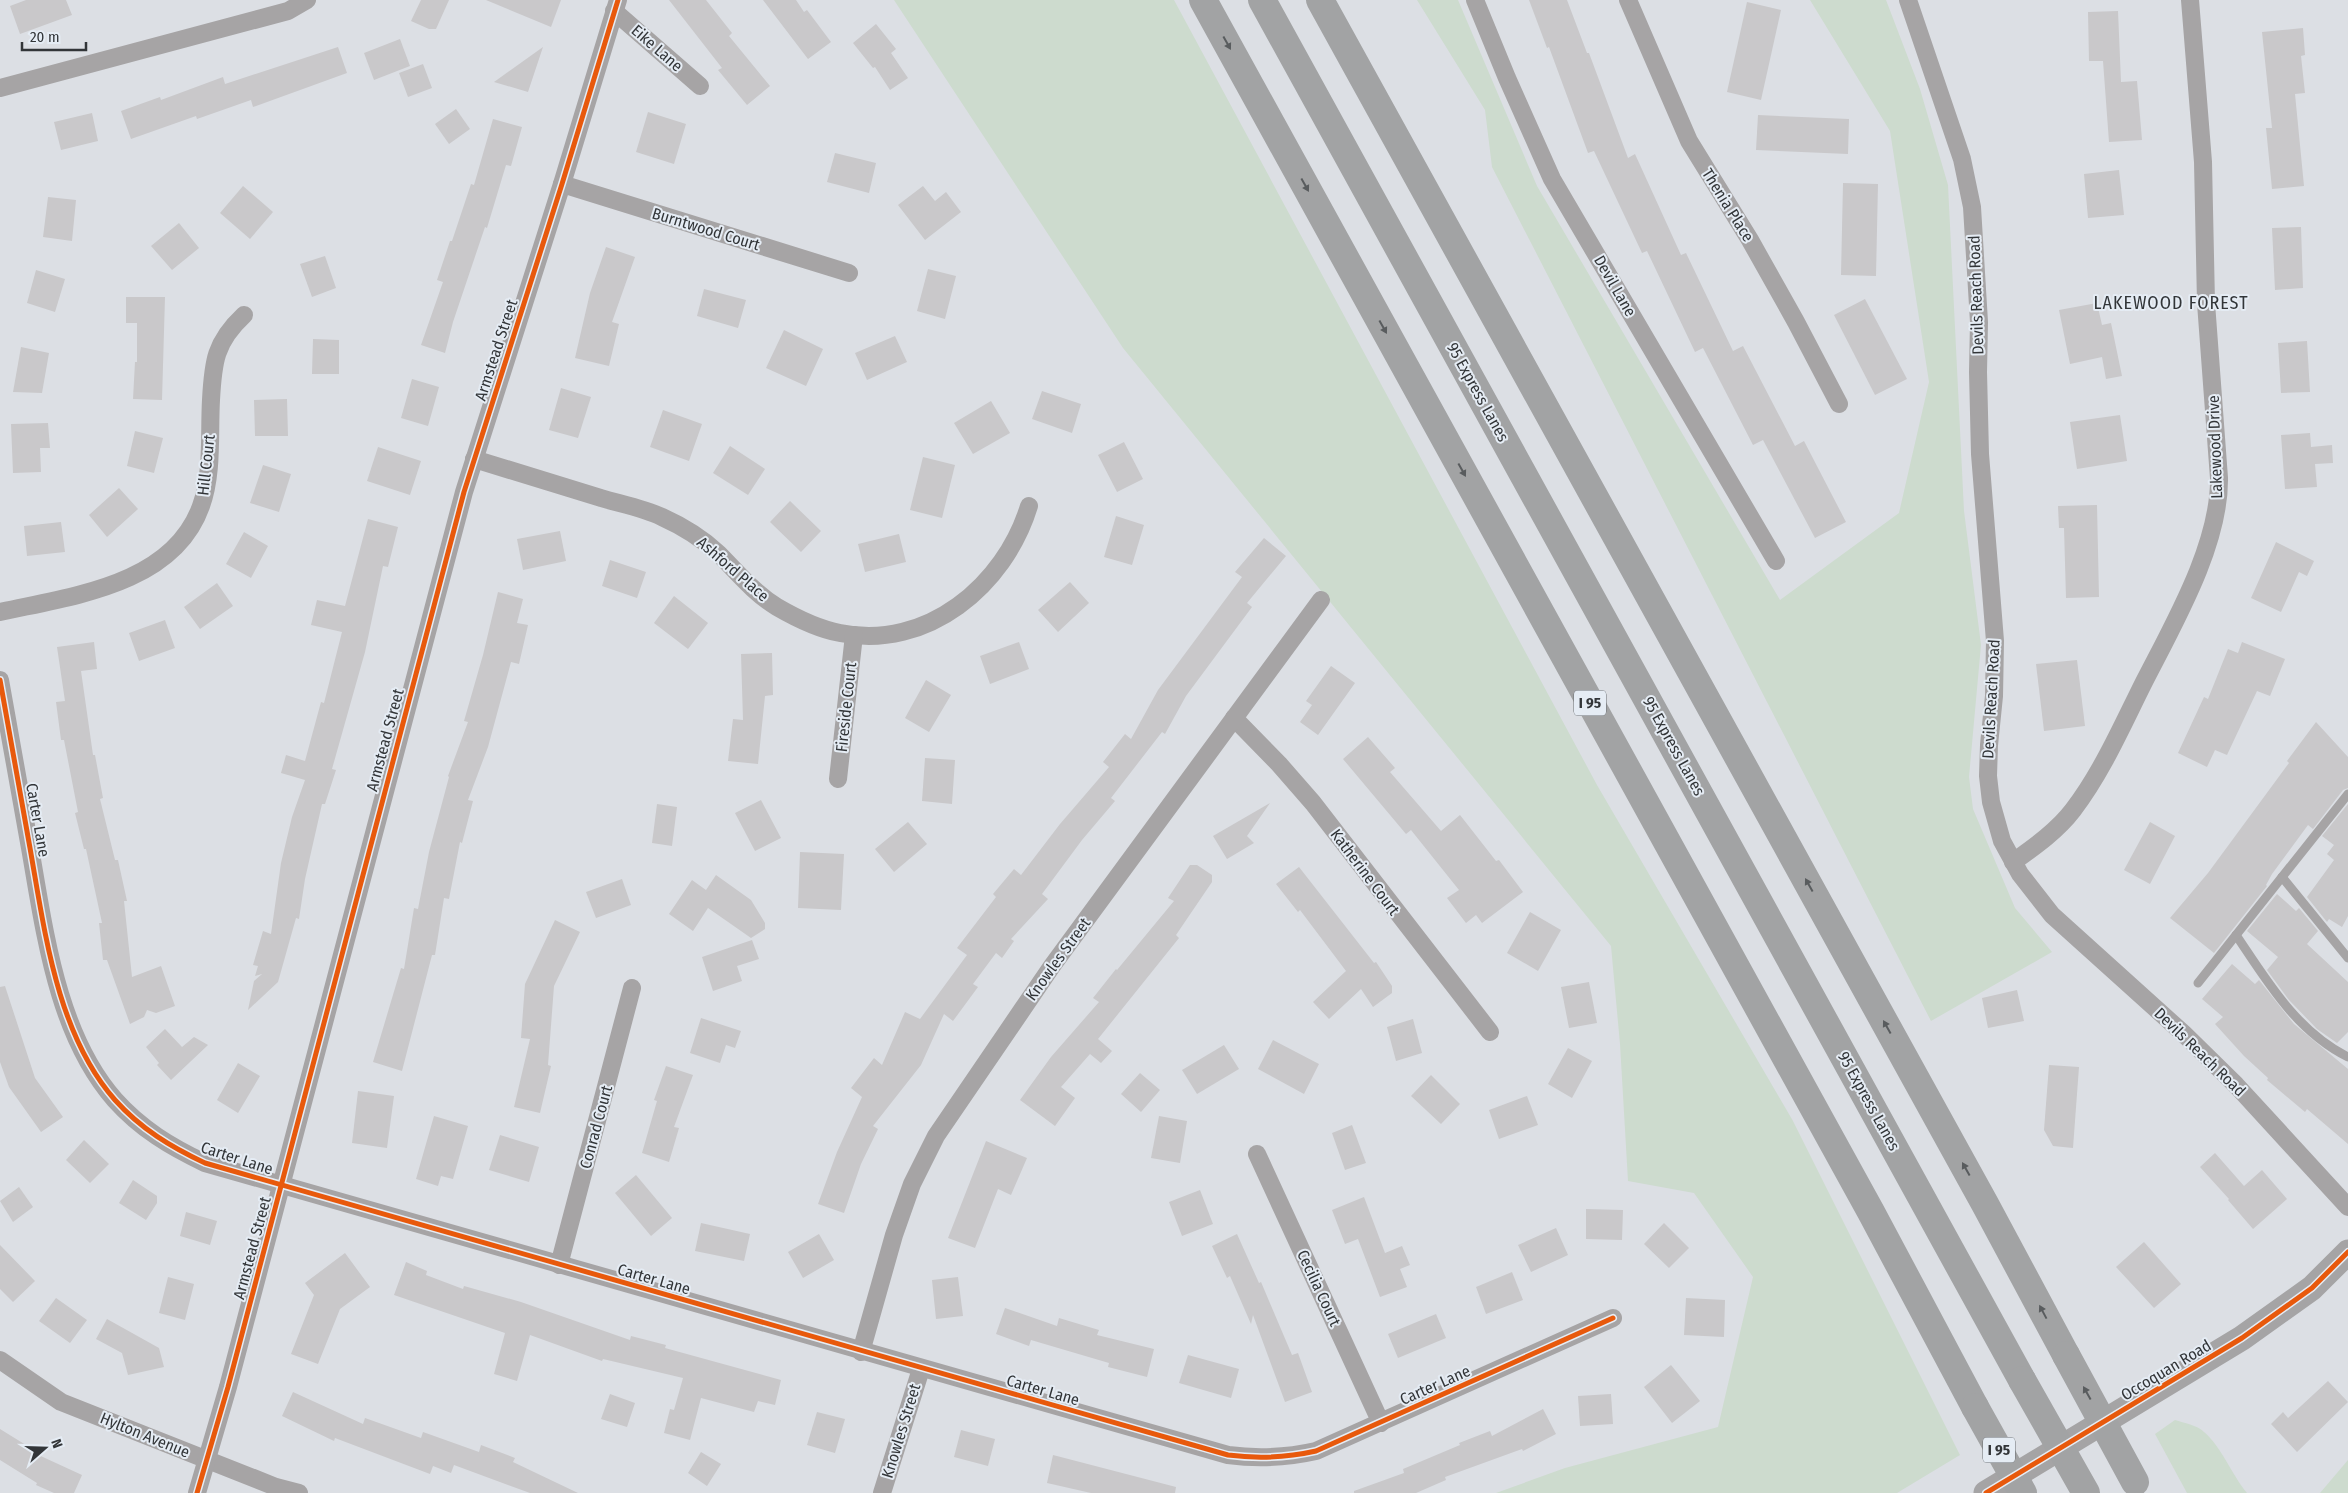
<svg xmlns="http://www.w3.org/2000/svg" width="2348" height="1493" viewBox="0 0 2348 1493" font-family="'Fira Sans Condensed',sans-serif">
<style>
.green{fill:#cddbce}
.building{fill:#c9c8ca}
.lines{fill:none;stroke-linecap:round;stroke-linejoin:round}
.service{stroke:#a6a4a5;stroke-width:9}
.minor{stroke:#a6a4a5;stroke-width:18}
.secondary{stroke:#a5a4a5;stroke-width:25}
.motorway{stroke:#a2a3a4;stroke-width:28}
.motorway-bridge{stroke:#a2a3a4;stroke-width:28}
.cycleway-casing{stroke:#e5ecf4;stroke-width:8}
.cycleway{stroke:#e8590c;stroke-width:5}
.oneway{fill:#595c5e}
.labels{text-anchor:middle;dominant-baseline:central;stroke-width:4;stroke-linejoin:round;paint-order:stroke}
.shield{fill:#e5ecf4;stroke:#686c70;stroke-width:1}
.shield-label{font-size:15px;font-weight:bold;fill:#323538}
.street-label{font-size:16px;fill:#323538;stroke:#e5ecf4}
.neighbourhood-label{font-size:18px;letter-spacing:1px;fill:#323538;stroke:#e5ecf4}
</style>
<rect width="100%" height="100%" fill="#dcdfe4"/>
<g class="green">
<polygon points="894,0 1174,0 1597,785 1793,1121 1960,1455 1897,1493 1496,1493 1565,1468 1718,1427 1753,1277 1694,1193 1628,1181 1620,1044 1611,946 1123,348"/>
<polygon points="1417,0 1458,0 1537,186 1780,600 1899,513 1929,382 1890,131 1810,0 1886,0 1920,89 1948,185 1964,511 1981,645 1969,777 1973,809 2015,908 2052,952 1931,1021 1492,167 1485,110"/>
<path d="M2175 1420C2184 1423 2197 1425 2204 1432 2221 1446 2232 1475 2247 1493H2187L2155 1434Z"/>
<polygon points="2348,1460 2348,1493 2320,1493"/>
</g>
<g class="building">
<polygon points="26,0 66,0 72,15 20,34 10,6"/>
<polygon points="421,0 449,0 436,29 429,29 411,21"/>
<polygon points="486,0 561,0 551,27"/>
<polygon points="669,0 706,0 732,33 729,36 770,86 747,105 718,70 722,68"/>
<polygon points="763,0 796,0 804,12 807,10 831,42 808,59"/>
<polygon points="1529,0 1567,0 1587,53 1589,53 1628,158 1635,154 1681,255 1686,253 1733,351 1743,346 1795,446 1804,441 1846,522 1815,538 1763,440 1753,445 1703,348 1695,352 1647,251 1642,253 1594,151 1588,153 1549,47 1547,48"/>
<polygon points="1747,2 1781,10 1761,100 1727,92"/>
<polygon points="2118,11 2121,82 2137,81 2142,140 2109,142 2103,61 2089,61 2088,12"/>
<polygon points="876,24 896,49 891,53 908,78 890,90 875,67 873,68 853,43"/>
<polygon points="2303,28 2305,55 2301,56 2305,93 2295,94 2304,186 2272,189 2266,128 2272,128 2262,32"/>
<polygon points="400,39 410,66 374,80 364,53"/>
<polygon points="338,47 347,73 253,107 251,100 197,119 196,116 131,139 121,111 160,97 161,100 223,77 225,84"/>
<polygon points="543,47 528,92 494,82"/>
<polygon points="423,64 432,88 408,97 399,73"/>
<polygon points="456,109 470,129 449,144 435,124"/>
<polygon points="648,112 686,124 674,164 636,152"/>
<polygon points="92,113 98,141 61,150 54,122"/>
<polygon points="1758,115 1849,119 1848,154 1756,150"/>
<polygon points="493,119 522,127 511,166 506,165 487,228 485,227 453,322 445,353 421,345 443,282 437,280 450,241 452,241 471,184 474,185"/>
<polygon points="835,153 876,163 869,193 827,182"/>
<polygon points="2119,170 2124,215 2088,218 2084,174"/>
<polygon points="1843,183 1878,184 1876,276 1841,275"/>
<polygon points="243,186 273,212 250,239 220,213"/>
<polygon points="923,186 935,201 946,192 961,212 925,240 898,205"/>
<polygon points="48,197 76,200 72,241 43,237"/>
<polygon points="179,223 199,248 172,270 151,246"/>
<polygon points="2301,227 2303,288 2275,290 2272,228"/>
<polygon points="606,247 635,257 612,322 619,324 609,366 575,358 590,293"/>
<polygon points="325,256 336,288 312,297 300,264"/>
<polygon points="928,269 956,276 945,319 917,311"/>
<polygon points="36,270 65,279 55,312 27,303"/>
<polygon points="704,289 746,300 738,328 697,316"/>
<polygon points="126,297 165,297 162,400 133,399 135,362 137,362 137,323 126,323"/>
<polygon points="1865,299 1907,379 1875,395 1834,315"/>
<polygon points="2097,303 2102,325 2111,323 2122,376 2106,379 2102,357 2070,364 2059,310"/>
<polygon points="784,330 823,349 806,386 766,368"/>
<polygon points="895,336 907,362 867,380 855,353"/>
<polygon points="313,339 339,340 339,374 312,374"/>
<polygon points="2307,341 2310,392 2281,393 2278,343"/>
<polygon points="21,347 49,353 42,393 13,392"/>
<polygon points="412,379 439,387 428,426 401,418"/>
<polygon points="561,388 591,397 578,438 549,430"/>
<polygon points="1042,391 1081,404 1072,433 1032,419"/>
<polygon points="287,399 288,436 255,436 254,400"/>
<polygon points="991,401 1010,433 973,454 954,423"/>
<polygon points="663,410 702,424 689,461 650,447"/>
<polygon points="2120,415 2127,461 2077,469 2070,422"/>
<polygon points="48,423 50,448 40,448 41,472 13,473 11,424"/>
<polygon points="135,431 163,438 154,473 127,466"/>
<polygon points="2310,433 2311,447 2332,445 2333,463 2315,464 2317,487 2285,489 2281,435"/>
<polygon points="1124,442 1143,479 1117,492 1098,455"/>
<polygon points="730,446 765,469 748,495 713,473"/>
<polygon points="378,447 421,461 410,495 367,481"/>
<polygon points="923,457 955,465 942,518 910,510"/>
<polygon points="263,465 291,474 279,512 250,503"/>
<polygon points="119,488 138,509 107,537 89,515"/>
<polygon points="790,501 821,531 801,552 770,522"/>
<polygon points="2097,505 2099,597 2066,598 2064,528 2059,528 2058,506"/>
<polygon points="1116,516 1144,525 1132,565 1104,557"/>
<polygon points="368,519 398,527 388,567 383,566 365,652 332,769 336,770 325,804 322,804 305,879 299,919 296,918 278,982 248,1010 254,981 262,974 255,976 258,966 253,965 263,931 271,934 281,863 292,817 305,780 281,773 286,755 305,761 321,702 324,703 342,632 311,625 317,600 345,606"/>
<polygon points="61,522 65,552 27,556 24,526"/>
<polygon points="560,531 566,561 523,570 517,539"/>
<polygon points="244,532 268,546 251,578 226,564"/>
<polygon points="899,534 906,562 865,572 858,544"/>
<polygon points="1264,538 1286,556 1247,603 1252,607 1186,696 1165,734 1162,732 1111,798 1115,801 1082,840 1042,894 1048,899 1011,939 1014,941 1002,958 996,953 973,984 978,987 953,1021 944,1014 921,1065 873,1126 878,1129 861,1164 844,1213 818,1204 837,1152 862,1097 851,1088 874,1058 882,1065 905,1012 920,1019 967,955 957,948 996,897 993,894 1014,869 1021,875 1060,824 1109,767 1103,762 1125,734 1131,739 1158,690 1242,577 1235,572"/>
<polygon points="2276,542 2314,561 2307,576 2299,572 2281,612 2251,598"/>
<polygon points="610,560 646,572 637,598 602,586"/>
<polygon points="1070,582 1089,603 1058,632 1038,610"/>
<polygon points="217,583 233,606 200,629 184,607"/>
<polygon points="498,592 523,599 517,623 528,625 519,664 511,662 488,747 468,800 473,801 462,843 460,842 449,899 444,898 435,955 432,955 402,1071 373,1062 401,968 404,969 414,908 418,909 429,852 449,777 448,776 468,722 464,721 483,655"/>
<polygon points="674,596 708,623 688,649 654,623"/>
<polygon points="165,620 175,648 139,661 129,633"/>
<polygon points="94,642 97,669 81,671 93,755 95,755 103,798 100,799 115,860 118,860 127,901 124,901 132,977 161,966 175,1006 156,1013 147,1010 144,1017 130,1024 107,960 103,960 99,923 102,923 86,849 84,849 75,813 78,812 64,740 61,740 56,702 65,701 57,647"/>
<polygon points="1019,642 1029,669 990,684 980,656"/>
<polygon points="2242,642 2285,659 2270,696 2257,691 2227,755 2215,750 2207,767 2178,753 2204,697 2208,699 2228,649 2238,653"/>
<polygon points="772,653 773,695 765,696 758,764 728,761 733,719 743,720 741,654"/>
<polygon points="2077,660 2085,726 2044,731 2036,664"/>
<polygon points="1331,666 1355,683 1318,735 1300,722 1312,705 1306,701"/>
<polygon points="926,680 951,695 929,732 905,718"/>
<polygon points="2316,722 2348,757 2348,788 2343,790 2313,829 2308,825 2272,874 2266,885 2267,886 2214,953 2170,918 2208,873 2289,763 2287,761"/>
<polygon points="1368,737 1395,768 1390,772 1441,831 1460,815 1496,861 1499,860 1523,892 1482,923 1476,915 1466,923 1447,898 1459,890 1411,830 1406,834 1343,759"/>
<polygon points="925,758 955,760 952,804 922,801"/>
<polygon points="761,800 781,838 755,851 735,813"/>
<polygon points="1270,803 1247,836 1254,843 1227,859 1213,836"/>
<polygon points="657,804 677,807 672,846 652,843"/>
<polygon points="2348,804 2348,916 2342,927 2329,919 2327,922 2307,897 2334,860 2327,854 2334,845 2322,836"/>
<polygon points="908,822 927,844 894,872 875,849"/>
<polygon points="2150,822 2175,836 2150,884 2124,870"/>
<polygon points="800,852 844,854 841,910 798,908"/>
<polygon points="1190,865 1197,865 1212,875 1212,882 1176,935 1179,938 1098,1039 1112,1051 1101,1063 1090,1054 1061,1087 1075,1098 1055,1126 1020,1100 1051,1057 1099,1002 1093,998 1116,969 1117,970 1174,901 1168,898"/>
<polygon points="1299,867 1374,963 1376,962 1392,986 1392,993 1373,1007 1361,989 1329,1019 1313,1002 1346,971 1300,910 1298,912 1276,884"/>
<polygon points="716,875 751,900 765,923 765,929 751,938 708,908 693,931 669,914 692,880 706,890"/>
<polygon points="622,879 631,905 596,918 586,892"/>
<polygon points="2277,894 2296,911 2299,908 2318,931 2307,944 2348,982 2348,1032 2337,1043 2317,1029 2289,1000 2267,970 2278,957 2247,931"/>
<polygon points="1530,912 1561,930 1538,971 1507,953"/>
<polygon points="555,920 580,932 554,986 548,1065 551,1066 540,1113 514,1107 530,1039 521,1038 525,984"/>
<polygon points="752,940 759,959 737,966 742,981 713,991 702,957"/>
<polygon points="2232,964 2255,984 2259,980 2294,1024 2348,1069 2348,1144 2307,1109 2305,1112 2267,1080 2268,1078 2244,1056 2215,1024 2223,1017 2202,999"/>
<polygon points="1589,982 1597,1023 1569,1028 1561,987"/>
<polygon points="5,986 35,1078 63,1117 41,1132 9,1087 0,1062 0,987"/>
<polygon points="2017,990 2024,1021 1988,1028 1982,998"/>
<polygon points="701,1018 741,1031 735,1048 726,1045 720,1063 690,1053"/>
<polygon points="1413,1019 1422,1053 1396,1061 1387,1027"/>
<polygon points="165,1029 182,1047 194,1037 208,1045 171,1080 157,1065 159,1063 146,1047"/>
<polygon points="1273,1040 1319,1064 1304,1094 1258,1069"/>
<polygon points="1224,1045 1239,1069 1197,1094 1182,1070"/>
<polygon points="1568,1048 1592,1061 1572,1098 1548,1084"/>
<polygon points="238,1063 260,1076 238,1113 217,1100"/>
<polygon points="2049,1065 2079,1067 2073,1148 2053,1146 2044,1130"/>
<polygon points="666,1066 693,1075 674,1127 679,1128 669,1162 642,1153 657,1101 654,1100"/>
<polygon points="1140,1073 1160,1090 1141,1112 1121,1094"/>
<polygon points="1431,1075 1460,1104 1441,1124 1411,1096"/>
<polygon points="358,1091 394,1096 387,1148 352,1143"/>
<polygon points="1527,1096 1538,1125 1499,1139 1489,1110"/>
<polygon points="434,1116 468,1126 453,1179 441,1176 438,1186 416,1179"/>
<polygon points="1159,1116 1187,1121 1180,1163 1151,1158"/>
<polygon points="1352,1125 1366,1163 1345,1170 1332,1133"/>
<polygon points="500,1135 539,1147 529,1182 489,1170"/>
<polygon points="84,1140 109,1164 90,1183 66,1160"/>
<polygon points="986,1141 1027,1158 1011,1195 998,1189 975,1248 948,1238"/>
<polygon points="2215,1153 2244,1186 2262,1170 2287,1199 2253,1229 2228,1200 2229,1199 2200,1167"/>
<polygon points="636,1175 672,1218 651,1236 615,1193"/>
<polygon points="133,1180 157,1196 157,1203 146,1220 119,1203"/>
<polygon points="19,1187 33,1207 13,1222 0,1201"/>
<polygon points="1200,1190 1213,1224 1182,1236 1169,1202"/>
<polygon points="1364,1197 1385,1253 1402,1246 1410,1265 1400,1269 1407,1287 1380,1297 1358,1239 1345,1244 1332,1210"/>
<polygon points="1586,1209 1623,1210 1622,1240 1586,1239"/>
<polygon points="186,1212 217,1221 210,1245 180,1236"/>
<polygon points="701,1223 750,1234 744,1261 695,1251"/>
<polygon points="1664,1223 1689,1248 1669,1268 1644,1244"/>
<polygon points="1556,1228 1568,1255 1531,1272 1518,1245"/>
<polygon points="819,1234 834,1260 803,1278 788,1252"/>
<polygon points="1237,1234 1259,1283 1261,1282 1292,1355 1298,1353 1312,1392 1285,1402 1253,1315 1251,1324 1230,1276 1227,1278 1212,1246"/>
<polygon points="2144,1242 2181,1284 2154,1308 2116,1267"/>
<polygon points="0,1245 35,1281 13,1302 0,1289"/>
<polygon points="345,1253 370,1287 340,1309 318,1364 291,1354 314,1295 305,1283"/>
<polygon points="406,1262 427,1271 426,1275 463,1289 464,1286 521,1302 630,1340 631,1336 666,1345 665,1348 781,1380 775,1405 758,1401 754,1412 701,1398 690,1440 664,1433 670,1409 674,1410 683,1378 603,1359 602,1361 530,1335 517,1381 494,1374 505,1333 394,1295"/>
<polygon points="1512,1272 1523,1300 1486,1314 1476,1287"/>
<polygon points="168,1277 194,1284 185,1320 159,1313"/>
<polygon points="958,1277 963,1316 936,1319 932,1280"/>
<polygon points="56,1298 87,1320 70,1343 39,1321"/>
<polygon points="1686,1298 1725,1300 1724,1337 1684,1335"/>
<polygon points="1005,1308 1057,1326 1059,1318 1099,1330 1097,1335 1154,1349 1147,1377 1108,1367 1109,1363 1031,1340 1029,1346 996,1334"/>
<polygon points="1436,1314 1446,1338 1398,1358 1388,1334"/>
<polygon points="107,1319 159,1348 164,1367 128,1375 122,1353 96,1339"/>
<polygon points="1188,1355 1239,1369 1231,1398 1179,1383"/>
<polygon points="1671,1365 1700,1401 1672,1423 1644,1387"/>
<polygon points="2328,1381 2348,1402 2297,1452 2271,1424 2283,1412 2288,1418"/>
<polygon points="293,1392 363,1424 365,1418 421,1438 423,1432 479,1452 481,1445 515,1458 513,1462 578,1493 530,1493 454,1465 451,1473 433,1466 430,1474 335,1438 334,1441 282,1416"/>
<polygon points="610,1394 635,1403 627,1427 601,1419"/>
<polygon points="1611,1394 1613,1424 1580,1426 1578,1396"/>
<polygon points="1543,1409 1556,1434 1523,1451 1522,1449 1445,1477 1446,1480 1416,1493 1354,1493 1354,1491 1404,1473 1403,1469 1460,1445 1459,1443 1490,1431 1492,1436"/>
<polygon points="817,1412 845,1419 835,1453 807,1445"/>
<polygon points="0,1429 34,1450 32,1452 82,1475 74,1493 54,1493 36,1485 37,1483 0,1460"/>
<polygon points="961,1430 995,1439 988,1466 954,1457"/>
<polygon points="701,1452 721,1464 707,1486 688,1473"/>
<polygon points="1053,1455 1176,1487 1175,1493 1091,1493 1047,1483"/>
</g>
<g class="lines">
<g class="service">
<polyline points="2282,877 2348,958"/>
<path d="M2236 935C2267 981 2296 1031 2348 1057"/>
<polyline points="2198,983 2348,794"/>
</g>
<g class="minor">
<polyline points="1475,0 1507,78 1552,179 1776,561"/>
<polyline points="1628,0 1689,141 1750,240 1796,322 1839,404"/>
<polyline points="1908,0 1962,159 1972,207 1979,322 1978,372 1980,454 1995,641 1994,696 1989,745 1988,776 1991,802 2002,841 2020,874 2052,915 2184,1034 2236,1085 2348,1207"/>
<polyline points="614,11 700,86"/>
<polyline points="0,88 288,11 307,0"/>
<polyline points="562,184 849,273"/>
<path d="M474 459C517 472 559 485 601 498 621 504 643 508 662 517 682 526 703 539 719 554 738 573 754 593 777 607 796 618 818 629 840 633 927 651 1005 585 1029 506"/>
<path d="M0 612C72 596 173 585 201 506 213 473 209 434 211 400 213 362 215 342 244 315"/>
<path d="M0 680C10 736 20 792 30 848 45 933 57 1034 115 1100 141 1129 171 1147 205 1163L1228 1455C1259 1459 1285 1458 1316 1451L1613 1318"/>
<polyline points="1234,718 1279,764 1313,803 1490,1032"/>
<polyline points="838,779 854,635"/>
<path d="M2013 862C2034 847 2057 831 2073 810 2102 772 2122 726 2143 684 2173 625 2220 545 2219 478L2206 303 2203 162 2190 0"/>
<polyline points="1257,1154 1381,1423"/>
<polyline points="559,1265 632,988"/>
<polyline points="861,1352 894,1235 912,1184 936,1136 1052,966 1321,600"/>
<polyline points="0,1360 61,1402 276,1487 299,1493"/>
<polyline points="197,1493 228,1387 464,492 562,184 618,0"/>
<polyline points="882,1493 921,1369"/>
</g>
<polyline class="secondary" points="1986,1493 2242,1338 2312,1288 2348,1252"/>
<g class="motorway">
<polyline points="1203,0 1871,1212 1975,1407"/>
<polyline points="1262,0 2022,1380"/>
<polyline points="1320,0 1985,1204 2066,1355"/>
</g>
<g class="motorway-bridge">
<polyline points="2066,1355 2135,1482"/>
<polyline points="2022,1380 2086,1493"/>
<polyline points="1975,1407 2023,1493"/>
</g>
<defs>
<g id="cycleway">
<path d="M0 680C10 736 20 792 30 848 45 933 57 1034 115 1100 141 1129 171 1147 205 1163L1228 1455C1259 1459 1285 1458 1316 1451L1613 1318"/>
<polyline points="197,1493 228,1387 464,492 562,184 618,0"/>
<polyline points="1986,1493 2242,1338 2312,1288 2348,1252"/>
</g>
</defs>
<use href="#cycleway" class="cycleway-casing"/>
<use href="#cycleway" class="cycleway"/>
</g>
<defs><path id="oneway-solid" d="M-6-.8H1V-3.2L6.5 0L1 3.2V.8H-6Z" transform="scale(1.25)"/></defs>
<g class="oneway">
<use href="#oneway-solid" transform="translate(1227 43) rotate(61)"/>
<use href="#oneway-solid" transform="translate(1305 185) rotate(61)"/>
<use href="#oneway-solid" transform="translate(1383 327) rotate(61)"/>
<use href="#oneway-solid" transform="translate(1462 470) rotate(61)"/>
<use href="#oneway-solid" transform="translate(1809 885) rotate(-119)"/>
<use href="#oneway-solid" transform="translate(1887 1027) rotate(-119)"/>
<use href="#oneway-solid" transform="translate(1966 1169) rotate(-119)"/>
<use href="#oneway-solid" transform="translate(2043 1312) rotate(-118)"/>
<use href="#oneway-solid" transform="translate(2087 1393) rotate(-119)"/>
</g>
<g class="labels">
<g class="shield">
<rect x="1574" y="690.5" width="32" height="25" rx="4"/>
<rect x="1983" y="1437.5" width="32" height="25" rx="4"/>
</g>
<g class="shield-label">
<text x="1590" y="703">I 95</text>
<text x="1999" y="1450">I 95</text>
</g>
<g class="street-label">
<text transform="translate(657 48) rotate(41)">Eike Lane</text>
<text transform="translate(1728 205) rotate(58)">Thenia Place</text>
<text transform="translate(706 229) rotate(17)">Burntwood Court</text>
<text transform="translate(1615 286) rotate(60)">Devil Lane</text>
<text transform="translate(1976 295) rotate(-92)">Devils Reach Road</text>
<text transform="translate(496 350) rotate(-72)">Armstead Street</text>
<text transform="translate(1478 392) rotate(61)">95 Express Lanes</text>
<text transform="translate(2215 447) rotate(-92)">Lakewood Drive</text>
<text transform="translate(206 465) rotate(-84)">Hill Court</text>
<text transform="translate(733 569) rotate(41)">Ashford Place</text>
<text transform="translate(1991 699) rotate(-87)">Devils Reach Road</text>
<text transform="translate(846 707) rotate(-84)">Fireside Court</text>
<text transform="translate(385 740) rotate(-75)">Armstead Street</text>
<text transform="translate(1674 746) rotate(61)">95 Express Lanes</text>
<text transform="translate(38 820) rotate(80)">Carter Lane</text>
<text transform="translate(1365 872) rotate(53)">Katherine Court</text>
<text transform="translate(1058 959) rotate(-54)">Knowles Street</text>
<text transform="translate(2200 1052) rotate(44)">Devils Reach Road</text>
<text transform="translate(1869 1101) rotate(61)">95 Express Lanes</text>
<text transform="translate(596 1127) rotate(-75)">Conrad Court</text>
<text transform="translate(237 1158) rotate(18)">Carter Lane</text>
<text transform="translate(252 1248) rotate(-75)">Armstead Street</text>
<text transform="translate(654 1279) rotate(16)">Carter Lane</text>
<text transform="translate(1319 1288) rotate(65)">Cecilia Court</text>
<text transform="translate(2166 1370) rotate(-31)">Occoquan Road</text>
<text transform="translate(1435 1385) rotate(-24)">Carter Lane</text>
<text transform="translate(1043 1390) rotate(16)">Carter Lane</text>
<text transform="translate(901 1431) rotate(-73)">Knowles Street</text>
<text transform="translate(145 1435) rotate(22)">Hylton Avenue</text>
</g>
<g class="neighbourhood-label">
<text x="2171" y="303">LAKEWOOD FOREST</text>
</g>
</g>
<g transform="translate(45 1448) rotate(70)" stroke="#e5ecf4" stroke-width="4" paint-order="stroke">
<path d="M0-4L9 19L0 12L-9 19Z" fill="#323538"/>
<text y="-8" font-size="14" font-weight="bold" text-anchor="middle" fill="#323538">N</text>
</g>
<path d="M22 42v8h64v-8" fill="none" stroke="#323538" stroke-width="2.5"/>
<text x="30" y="42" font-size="15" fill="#323538" stroke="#e5ecf4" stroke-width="4" paint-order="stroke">20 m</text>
</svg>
